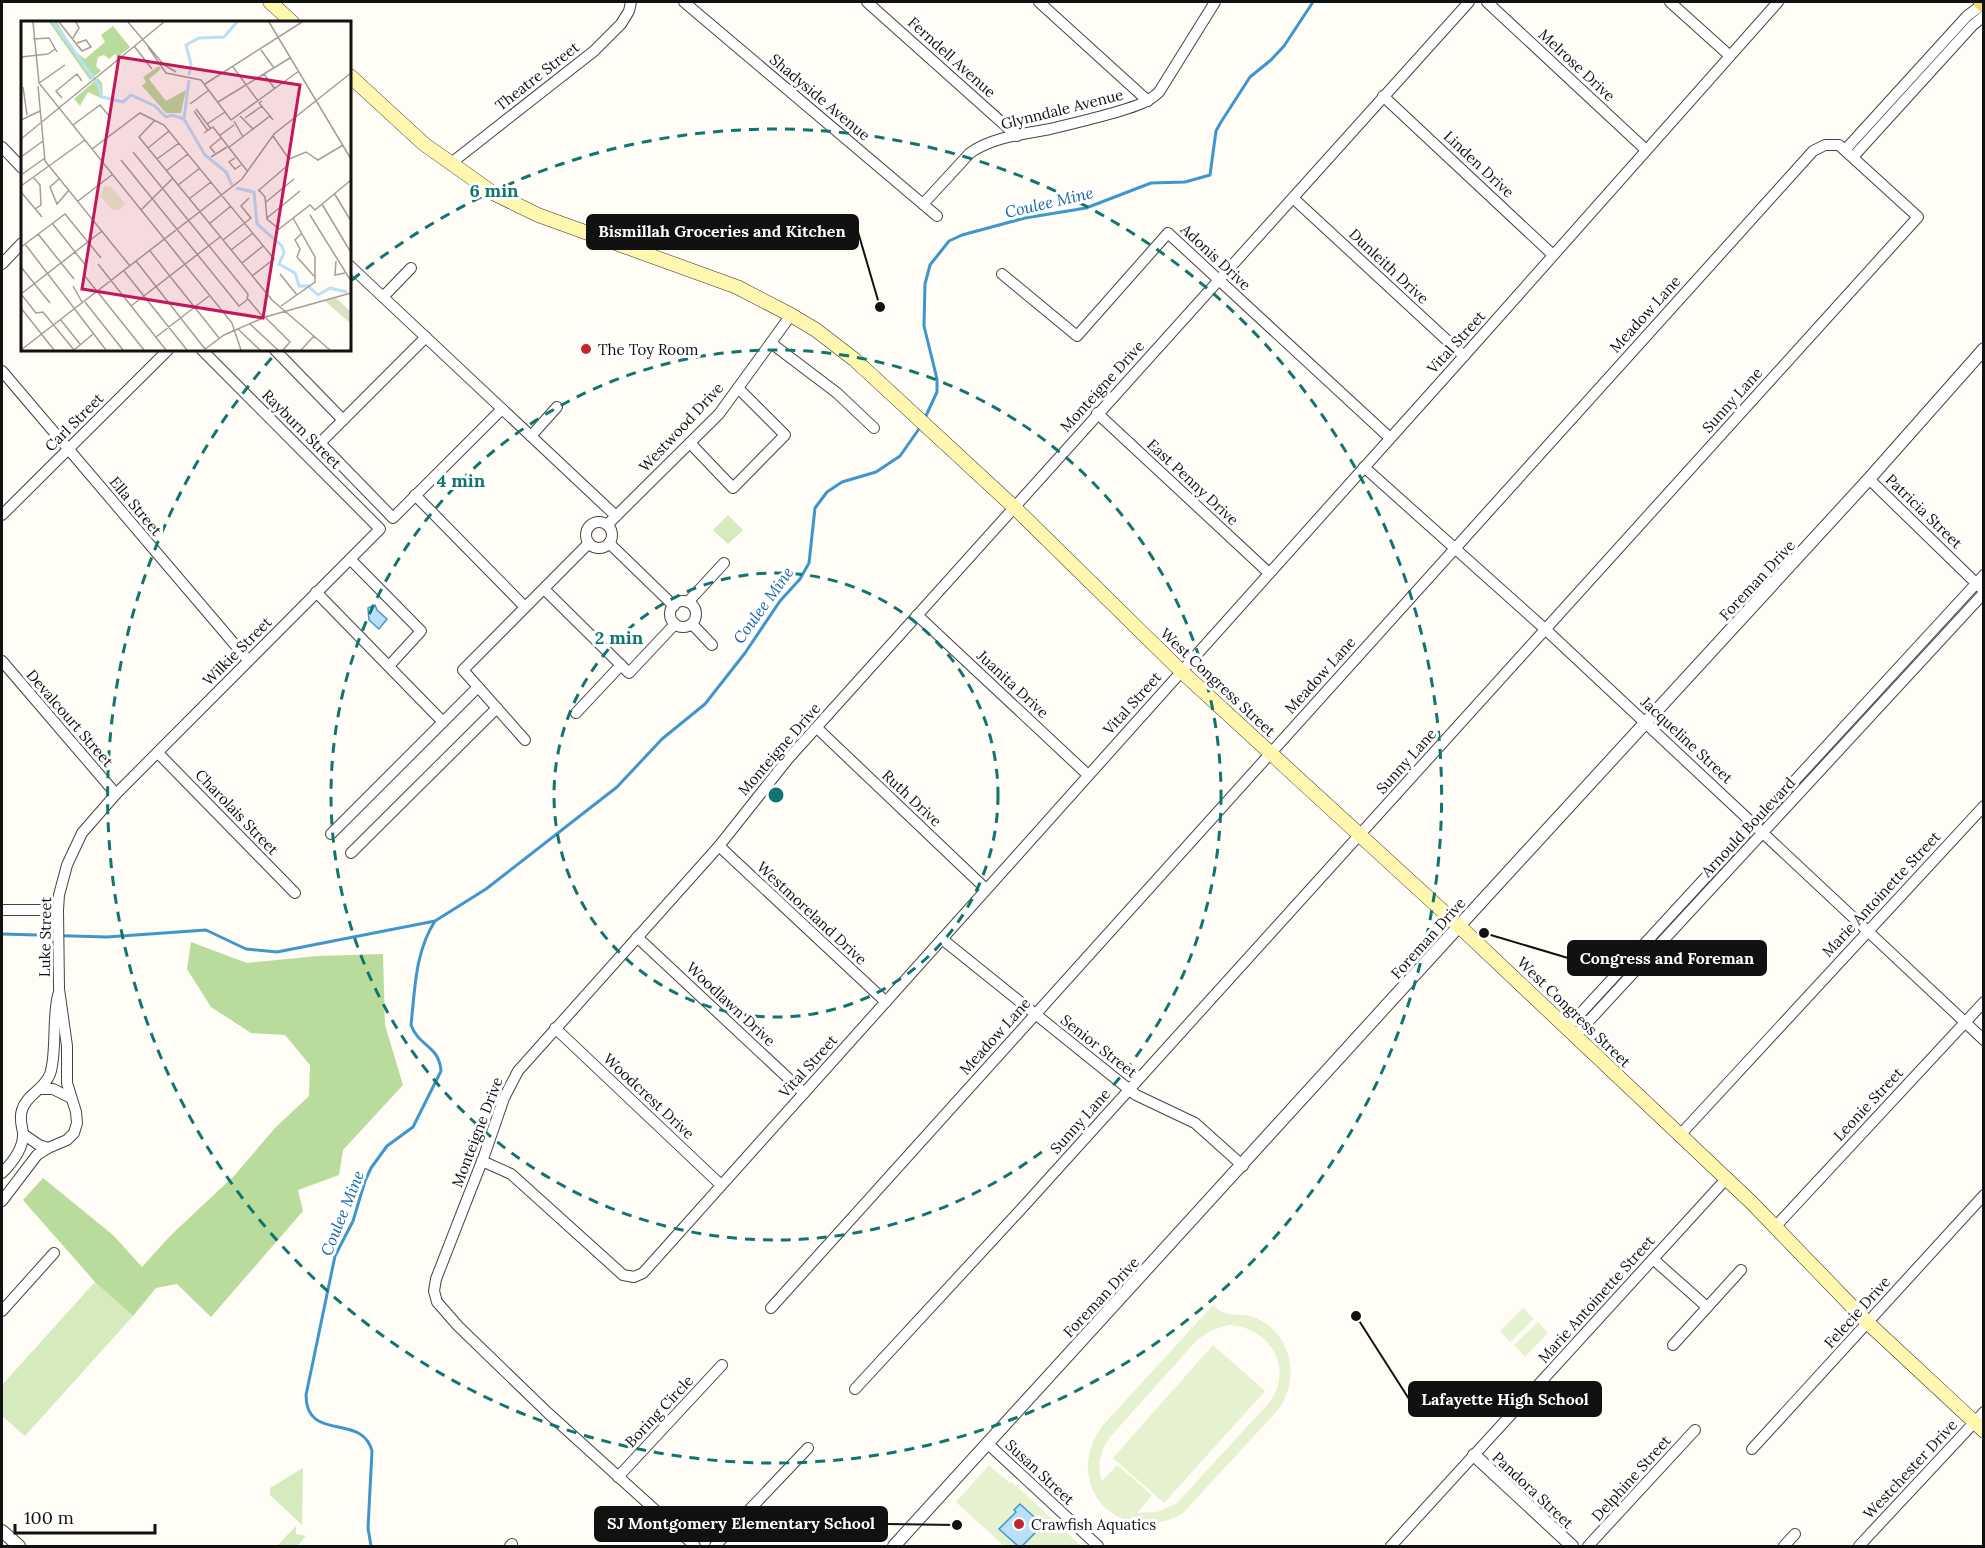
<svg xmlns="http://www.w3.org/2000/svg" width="1985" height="1548" viewBox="0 0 1985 1548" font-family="Lora,serif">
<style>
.green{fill:#d5ebbd}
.forest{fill:#b9dc9c}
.pitch{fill:#e6f2cf;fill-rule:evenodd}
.water{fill:#b9e0f7;stroke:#3f96cf;stroke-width:1.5}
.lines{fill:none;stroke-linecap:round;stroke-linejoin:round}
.stream{stroke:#3f96cf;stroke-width:3}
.minor-casing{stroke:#444;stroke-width:12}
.tertiary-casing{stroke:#444;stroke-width:14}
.secondary-casing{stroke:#333;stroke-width:15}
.primary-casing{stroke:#222;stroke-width:16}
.minor{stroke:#fff;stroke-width:10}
.tertiary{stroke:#fff;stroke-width:12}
.secondary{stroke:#fff6b0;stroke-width:14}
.primary{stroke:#f9d66b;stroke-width:15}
.ring{fill:none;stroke:#0f766e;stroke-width:3;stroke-dasharray:10 8}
.poi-dot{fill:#c4262e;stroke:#fff;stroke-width:2}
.labels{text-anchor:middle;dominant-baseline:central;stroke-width:6;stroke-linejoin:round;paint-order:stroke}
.street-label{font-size:15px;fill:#111;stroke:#fff}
.poi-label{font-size:15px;fill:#111;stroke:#fff;text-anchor:start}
.water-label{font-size:16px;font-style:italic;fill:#1768a6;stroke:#fff}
.inset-river{fill:none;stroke:#b9e0f7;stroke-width:3}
.inset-road{fill:none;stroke:#a09f9a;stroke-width:1.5}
.view{fill:#c2185b;fill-opacity:0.15;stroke:#c2185b;stroke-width:3}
.inset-edge{fill:none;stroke:#111;stroke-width:3}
.centre{fill:#0f766e;stroke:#fff;stroke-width:3}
.ring-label{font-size:18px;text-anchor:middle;font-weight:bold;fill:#0f766e;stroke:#fff;stroke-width:6;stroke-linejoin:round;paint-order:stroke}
.leader{fill:none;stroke:#111;stroke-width:2}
.callout-dot{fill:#111;stroke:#fff;stroke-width:2}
.callout{fill:#111;stroke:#111;stroke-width:2}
.callout-label{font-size:16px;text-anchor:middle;font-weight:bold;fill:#fff}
</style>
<rect width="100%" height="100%" fill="#fffdf5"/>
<g class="green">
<polygon points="728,515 743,530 728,544 713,530"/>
<polygon points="95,1282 133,1316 25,1436 2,1416 2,1385"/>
<polygon points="303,1468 302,1525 270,1495 270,1488"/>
<polygon points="296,1526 296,1534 306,1536 297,1546 277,1546"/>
</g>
<polygon class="forest" points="191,942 247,963 318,956 383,954 385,1025 403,1085 343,1150 339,1175 298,1190 303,1211 211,1317 177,1284 156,1288 133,1316 95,1282 23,1200 43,1178 113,1235 142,1267 171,1235 234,1176 275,1128 309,1096 310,1065 285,1035 251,1033 211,1007 187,969"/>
<g class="pitch">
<path d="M1213 1305C1216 1307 1220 1312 1224 1313 1235 1316 1245 1313 1256 1318 1293 1334 1300 1380 1278 1410L1182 1514C1119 1548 1059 1485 1103 1425ZM1229 1325C1271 1327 1296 1371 1267 1405L1177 1503 1157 1512 1137 1513 1152 1495 1117 1465 1102 1481C1096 1465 1101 1450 1110 1437L1198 1339 1212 1330Z"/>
<polygon points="1523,1308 1534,1319 1510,1342 1500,1331"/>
<polygon points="1538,1322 1548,1333 1525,1357 1514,1345"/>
<polygon points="1213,1345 1265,1391 1164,1503 1113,1458"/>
<polygon points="989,1465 1010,1483 1012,1482 1081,1546 1004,1546 956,1502"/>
</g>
<g class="water">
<polygon points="375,605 377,610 387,619 379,629 369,620 368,608"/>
<polygon points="1020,1504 1044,1526 1039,1532 1037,1531 1022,1546 1018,1546 999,1529 1016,1512 1014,1510"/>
</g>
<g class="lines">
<g class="stream">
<polyline points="924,420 937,392 937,379 924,326 925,284 930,265 949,241 962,235 1025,218 1086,208 1151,183 1185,182 1210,175 1216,131 1221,122 1250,77 1271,60 1284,46 1313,2"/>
<polyline points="2,934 107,937 206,930 246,949 277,952 435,921 486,889 617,787 662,739 705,704 745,653 780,601 800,579 809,563 815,508 827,492 842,482 876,472 900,456 921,426"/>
<path d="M371 1546 368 1528 372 1451C362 1412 306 1443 306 1395L335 1256 353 1221 365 1181 371 1168 387 1146 413 1127 441 1071C439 1045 419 1047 411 1025 415 989 415 952 435 921"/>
</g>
<defs>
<g id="minor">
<polyline points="684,2 937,216"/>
<polyline points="867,2 1017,136"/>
<polyline points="1039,2 1148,101"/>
<polyline points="1487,2 1646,150"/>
<polyline points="1670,2 1730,56"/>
<polyline points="1383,96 1553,255"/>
<polyline points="2,147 22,168"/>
<polyline points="1845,150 1967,16 1983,4"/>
<polyline points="1853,157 1973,25 1984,16"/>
<polyline points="450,164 594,51 621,24 629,11 631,2"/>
<polyline points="1293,198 1464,356"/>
<path d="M923 204 970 153C992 137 1024 134 1050 129 1071 124 1092 119 1113 113 1129 108 1147 104 1159 92L1215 2"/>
<polyline points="2,264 22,243"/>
<polyline points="350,266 616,516"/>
<polyline points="1002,274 1077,336 1168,233 1390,438"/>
<polyline points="383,297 411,268"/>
<polyline points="426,337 320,443 393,518 502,409"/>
<polyline points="771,343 837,393 874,428"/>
<polyline points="275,350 343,420"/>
<polyline points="2,371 248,660"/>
<polyline points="1097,413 1269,573"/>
<polyline points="531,436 557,407"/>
<polyline points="690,443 733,488 785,435 738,388"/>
<polyline points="1364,467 1545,629 1984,1040"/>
<polyline points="1869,479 1981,588"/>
<polyline points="415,495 525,607"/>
<polyline points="2,515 168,350"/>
<circle cx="599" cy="535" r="13"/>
<polyline points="607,525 719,414 791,315"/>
<polyline points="609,543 674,606"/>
<polyline points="350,559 421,631 389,666"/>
<polyline points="544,589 629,673 675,624"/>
<polyline points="316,592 443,722"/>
<circle cx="683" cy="614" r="13"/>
<polyline points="688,602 724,563"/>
<polyline points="917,615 1088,775"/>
<polyline points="692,624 712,645"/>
<polyline points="2,661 116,794"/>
<polyline points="576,713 621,665"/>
<polyline points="817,728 986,889"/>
<polyline points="525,740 463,670 589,543"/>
<polyline points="158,753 295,893"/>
<polyline points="331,834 478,687"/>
<polyline points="719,846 886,1002"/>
<polyline points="351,853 497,708"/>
<polyline points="2,910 58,910"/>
<polyline points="637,937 804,1093"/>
<polyline points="942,939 1136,1095 1195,1123 1243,1166"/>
<polyline points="555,1028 721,1185"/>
<polyline points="1567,1028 1984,575"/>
<polyline points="1575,1036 1984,593"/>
<polyline points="41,1089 53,1089 71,1098"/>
<polyline points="23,1134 39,1145 48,1148"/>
<polyline points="1679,1136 1984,806"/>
<polyline points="482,1161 511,1174 623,1275 634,1277 643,1273 1464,356 1778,2"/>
<path d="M2 1173C12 1163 24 1149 23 1133 22 1125 19 1119 22 1110 26 1095 44 1090 50 1074 57 1054 52 1019 58 995"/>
<polyline points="2,1201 37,1155 48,1148 67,1140 74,1133 77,1123 76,1112 67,1083 67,1046 59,989 58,910 59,895 67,865 82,833 116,794 380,529 202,350"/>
<polyline points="1775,1227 1984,1002"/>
<polyline points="1653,1259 1707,1307"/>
<polyline points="771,1308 1813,151 1825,145 1839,145 1918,217 1024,1206 855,1389"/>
<polyline points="2,1311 54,1253"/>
<polyline points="1673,1345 1741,1270"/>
<polyline points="987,1443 1098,1546"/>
<polyline points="1752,1449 1984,1195"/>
<polyline points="618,1477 722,1365"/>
<polyline points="510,1546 512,1544"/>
<polyline points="695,1546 548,1413 458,1326 437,1302 434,1291 436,1279 484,1156 504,1098 518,1071 719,846 788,759 1469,2"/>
<polyline points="715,1546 808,1448"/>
<polyline points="1391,1546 1726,1179"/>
<polyline points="1588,1546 1695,1430"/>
<polyline points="1784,1546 1795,1534"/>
<polyline points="1859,1546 1984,1412"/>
</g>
<g id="tertiary">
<polyline points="1474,1455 1572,1546"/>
<polyline points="2,1531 19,1546"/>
<polyline points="894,1546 1459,926 1869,479 1984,349"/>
</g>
<g id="secondary">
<polyline points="270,2 292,22"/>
<polyline points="350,76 424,144 493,193 538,215 737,287 791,315 816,330 855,360 1014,507 1181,671 1459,926 1752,1203 1868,1323 1984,1431"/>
</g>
<polyline id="primary" points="1981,2 1984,5"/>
</defs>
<use href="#minor" class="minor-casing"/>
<use href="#tertiary" class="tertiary-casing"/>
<use href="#secondary" class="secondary-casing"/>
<use href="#primary" class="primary-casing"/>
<use href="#minor" class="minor"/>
<use href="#tertiary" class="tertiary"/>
<use href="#secondary" class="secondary"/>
<use href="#primary" class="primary"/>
</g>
<g class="ring">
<circle cx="776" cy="795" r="222"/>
<circle cx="776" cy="795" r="445"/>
<path d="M352 280A667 667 0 1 1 276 353"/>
</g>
<g class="poi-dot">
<circle cx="586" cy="349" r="6"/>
<circle cx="1019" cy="1524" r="6"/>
</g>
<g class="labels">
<g class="street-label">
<text transform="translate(952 57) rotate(42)">Ferndell Avenue</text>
<text transform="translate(1577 65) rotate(43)">Melrose Drive</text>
<text transform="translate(537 76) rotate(-38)">Theatre Street</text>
<text transform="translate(820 97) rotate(40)">Shadyside Avenue</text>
<text transform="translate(1062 109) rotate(-14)">Glynndale Avenue</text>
<text transform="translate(1479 164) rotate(43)">Linden Drive</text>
<text transform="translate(1216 257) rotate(43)">Adonis Drive</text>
<text transform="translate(1389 266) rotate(43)">Dunleith Drive</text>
<text transform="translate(1645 314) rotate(-48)">Meadow Lane</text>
<text transform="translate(1456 342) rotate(-48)">Vital Street</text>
<text transform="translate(1102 386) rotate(-48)">Monteigne Drive</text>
<text transform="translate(1732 400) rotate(-48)">Sunny Lane</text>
<text transform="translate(74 422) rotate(-45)">Carl Street</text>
<text transform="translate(681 427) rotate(-47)">Westwood Drive</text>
<text transform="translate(302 429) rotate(45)">Rayburn Street</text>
<text transform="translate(1193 482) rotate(43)">East Penny Drive</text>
<text transform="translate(136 506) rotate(50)">Ella Street</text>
<text transform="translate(1924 511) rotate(44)">Patricia Street</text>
<text transform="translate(1757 580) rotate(-47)">Foreman Drive</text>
<text transform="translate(237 651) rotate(-45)">Wilkie Street</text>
<text transform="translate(1320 675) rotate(-48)">Meadow Lane</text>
<text transform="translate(1218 682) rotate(43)">West Congress Street</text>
<text transform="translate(1013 684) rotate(43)">Juanita Drive</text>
<text transform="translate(1132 703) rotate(-48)">Vital Street</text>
<text transform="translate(70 718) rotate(49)">Devalcourt Street</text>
<text transform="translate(1687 740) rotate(43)">Jacqueline Street</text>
<text transform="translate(779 749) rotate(-49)">Monteigne Drive</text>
<text transform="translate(1406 761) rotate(-48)">Sunny Lane</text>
<text transform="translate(912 798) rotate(43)">Ruth Drive</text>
<text transform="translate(237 812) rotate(46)">Charolais Street</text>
<text transform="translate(1748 827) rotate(-47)">Arnould Boulevard</text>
<text transform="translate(1881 894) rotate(-47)">Marie Antoinette Street</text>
<text transform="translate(812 913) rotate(43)">Westmoreland Drive</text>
<text transform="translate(45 937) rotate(-89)">Luke Street</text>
<text transform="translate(1428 938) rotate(-48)">Foreman Drive</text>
<text transform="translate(731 1004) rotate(43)">Woodlawn Drive</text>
<text transform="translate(1574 1012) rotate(44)">West Congress Street</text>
<text transform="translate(995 1036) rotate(-48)">Meadow Lane</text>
<text transform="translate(1099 1046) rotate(38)">Senior Street</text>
<text transform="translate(808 1066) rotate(-48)">Vital Street</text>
<text transform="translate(649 1096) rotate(43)">Woodcrest Drive</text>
<text transform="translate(1868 1104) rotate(-47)">Leonie Street</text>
<text transform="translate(1080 1121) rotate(-48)">Sunny Lane</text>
<text transform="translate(477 1132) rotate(-69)">Monteigne Drive</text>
<text transform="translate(1101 1297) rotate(-47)">Foreman Drive</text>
<text transform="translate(1596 1299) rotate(-48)">Marie Antoinette Street</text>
<text transform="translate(1857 1312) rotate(-48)">Felecie Drive</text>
<text transform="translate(659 1411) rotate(-47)">Boring Circle</text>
<text transform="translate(1910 1469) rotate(-47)">Westchester Drive</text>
<text transform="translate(1040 1472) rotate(43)">Susan Street</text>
<text transform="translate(1631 1478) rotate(-48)">Delphine Street</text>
<text transform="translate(1533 1490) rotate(43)">Pandora Street</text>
</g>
<g class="poi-label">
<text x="598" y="349">The Toy Room</text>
<text x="1031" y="1524">Crawfish Aquatics</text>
</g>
<g class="water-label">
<text transform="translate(1049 202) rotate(-13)">Coulee Mine</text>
<text transform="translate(763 605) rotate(-54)">Coulee Mine</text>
<text transform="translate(342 1213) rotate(-68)">Coulee Mine</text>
</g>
</g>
<g transform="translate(21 21)">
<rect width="330" height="330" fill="#fffdf5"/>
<path d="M28 1H36L52 29 64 38 84 21 80 14 92 5 109 26 97 36 94 33 88 38 83 34 77 36 75 45 80 50 69 59ZM138 45 140 48 128 58 145 80 165 69 160 92H145L121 65 125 61 122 56ZM77 57 81 62 82 78 67 71 59 85 53 78Z" fill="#b9dc9c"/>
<path d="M315 277 330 291V303L304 280Z" fill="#d9e3c4"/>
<path d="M83 165 90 166 104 182 99 189H91L80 176Z" fill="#e6f2cf"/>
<path class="inset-river" d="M32 1 77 63 81 76 102 81 110 74 134 85 145 96 151 94 163 98M168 54 170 43 165 24 178 17 203 16 216 1M168 59 163 98 184 134 205 151 211 164M215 167 233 171 236 203 261 225 263 232 258 243 274 252 278 265H287L297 274 309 267 326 271"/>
<path class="inset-road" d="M12 1 18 62 211 302 220 329M38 1 61 30 70 26 65 19 56 22M107 1 143 44 155 51M248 1 330 138M52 17 58 7 55 1M12 18 28 17 36 31M113 25 131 48M127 26 145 52 180 59 210 99 278 50M240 29 253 47M0 36 27 33 34 28M212 46 237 80M243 53 254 68M18 62 44 44M184 63 281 1M17 65 24 140 109 245M2 66 6 94M41 77 35 70 56 53 61 60M241 80 238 82 249 95M197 81 269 37M169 83 188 69M175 88 190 108M173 90 187 110M219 95 232 108M224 97 241 85M0 99 19 90M134 99 118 116 251 279 309 329M213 100 222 116M186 103 204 91M52 104 79 84 89 96M183 112 192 106 227 151M198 115 213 104M252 115 268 138 285 131 297 139 322 124M0 118 143 1M127 127 148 110M207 127 249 95 252 99M71 128 119 92 143 104 253 238 231 255M112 131 227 273 226 279M194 132 189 126 200 117M0 136 22 120M190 136 206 126M214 137 208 141 214 148 220 144M136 138 158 122M100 139 218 285 226 279M145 150 167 133M0 154 24 137M12 156 19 164 20 184 14 188M39 157 29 166 36 183 48 169M157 164 179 147M0 165 64 119M238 169 244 176 246 198 258 208 289 184 294 189 330 159M237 170 266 145M0 171 21 196M313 172 330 200M168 178 190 161M57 180 92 153M245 181 273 158M301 183 329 230M120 189 152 157M289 194 330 260M246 197 279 170M31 202 66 246M188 203 210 185M281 212 274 219 279 228 276 236 293 255M17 213 53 258M202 219 230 197 220 185 228 177M4 223 85 329M0 226 44 193 80 237M210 229 232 212M129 230 198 317M115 240 184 328M315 240 314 254 324 252M221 242 242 225M77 243 145 329M0 246 29 282M103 250 166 329M259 253 276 274M63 254 123 329M52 265 61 281M0 273 81 210M0 273 15 292 22 291 53 329M227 278 242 296M64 281 102 329M110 285 199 216M260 285 294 261V236L272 197M0 287 33 329M244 296 269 321 262 329M39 298 59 323M229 303 257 329M217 308 239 329M135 316 188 275M0 329 221 158 253 113 330 52M53 329 72 313M183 329 203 314 244 296 330 272M280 329 293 315"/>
<path class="view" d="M98 36 279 64 242 297 61 268Z"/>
<rect width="330" height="330" class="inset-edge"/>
</g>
<circle cx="776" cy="795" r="9" class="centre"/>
<g class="ring-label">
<text x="494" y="197">6 min</text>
<text x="461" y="487">4 min</text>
<text x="619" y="644">2 min</text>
</g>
<path class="leader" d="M880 307L858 232M1484 933L1568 958M1356 1316L1409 1399M957 1525L887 1524"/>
<g class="callout-dot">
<circle cx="880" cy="307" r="6"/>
<circle cx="1484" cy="933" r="6"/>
<circle cx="1356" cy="1316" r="6"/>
<circle cx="957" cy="1525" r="6"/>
</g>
<g class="callout">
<rect x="587" y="215" width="271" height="34" rx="6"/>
<rect x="1568" y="941" width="198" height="34" rx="6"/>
<rect x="1409" y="1382" width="192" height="34" rx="6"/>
<rect x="595" y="1507" width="292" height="34" rx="6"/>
</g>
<g class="callout-label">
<text x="722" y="237">Bismillah Groceries and Kitchen</text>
<text x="1667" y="964">Congress and Foreman</text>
<text x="1505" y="1405">Lafayette High School</text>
<text x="741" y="1529">SJ Montgomery Elementary School</text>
</g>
<rect width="1985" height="1548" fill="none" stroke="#111111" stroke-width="6"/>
<path d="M15 1524v9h140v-9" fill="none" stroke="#111111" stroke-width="3"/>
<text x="24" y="1524" font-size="18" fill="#111111" stroke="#ffffff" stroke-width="4.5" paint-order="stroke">100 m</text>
</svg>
